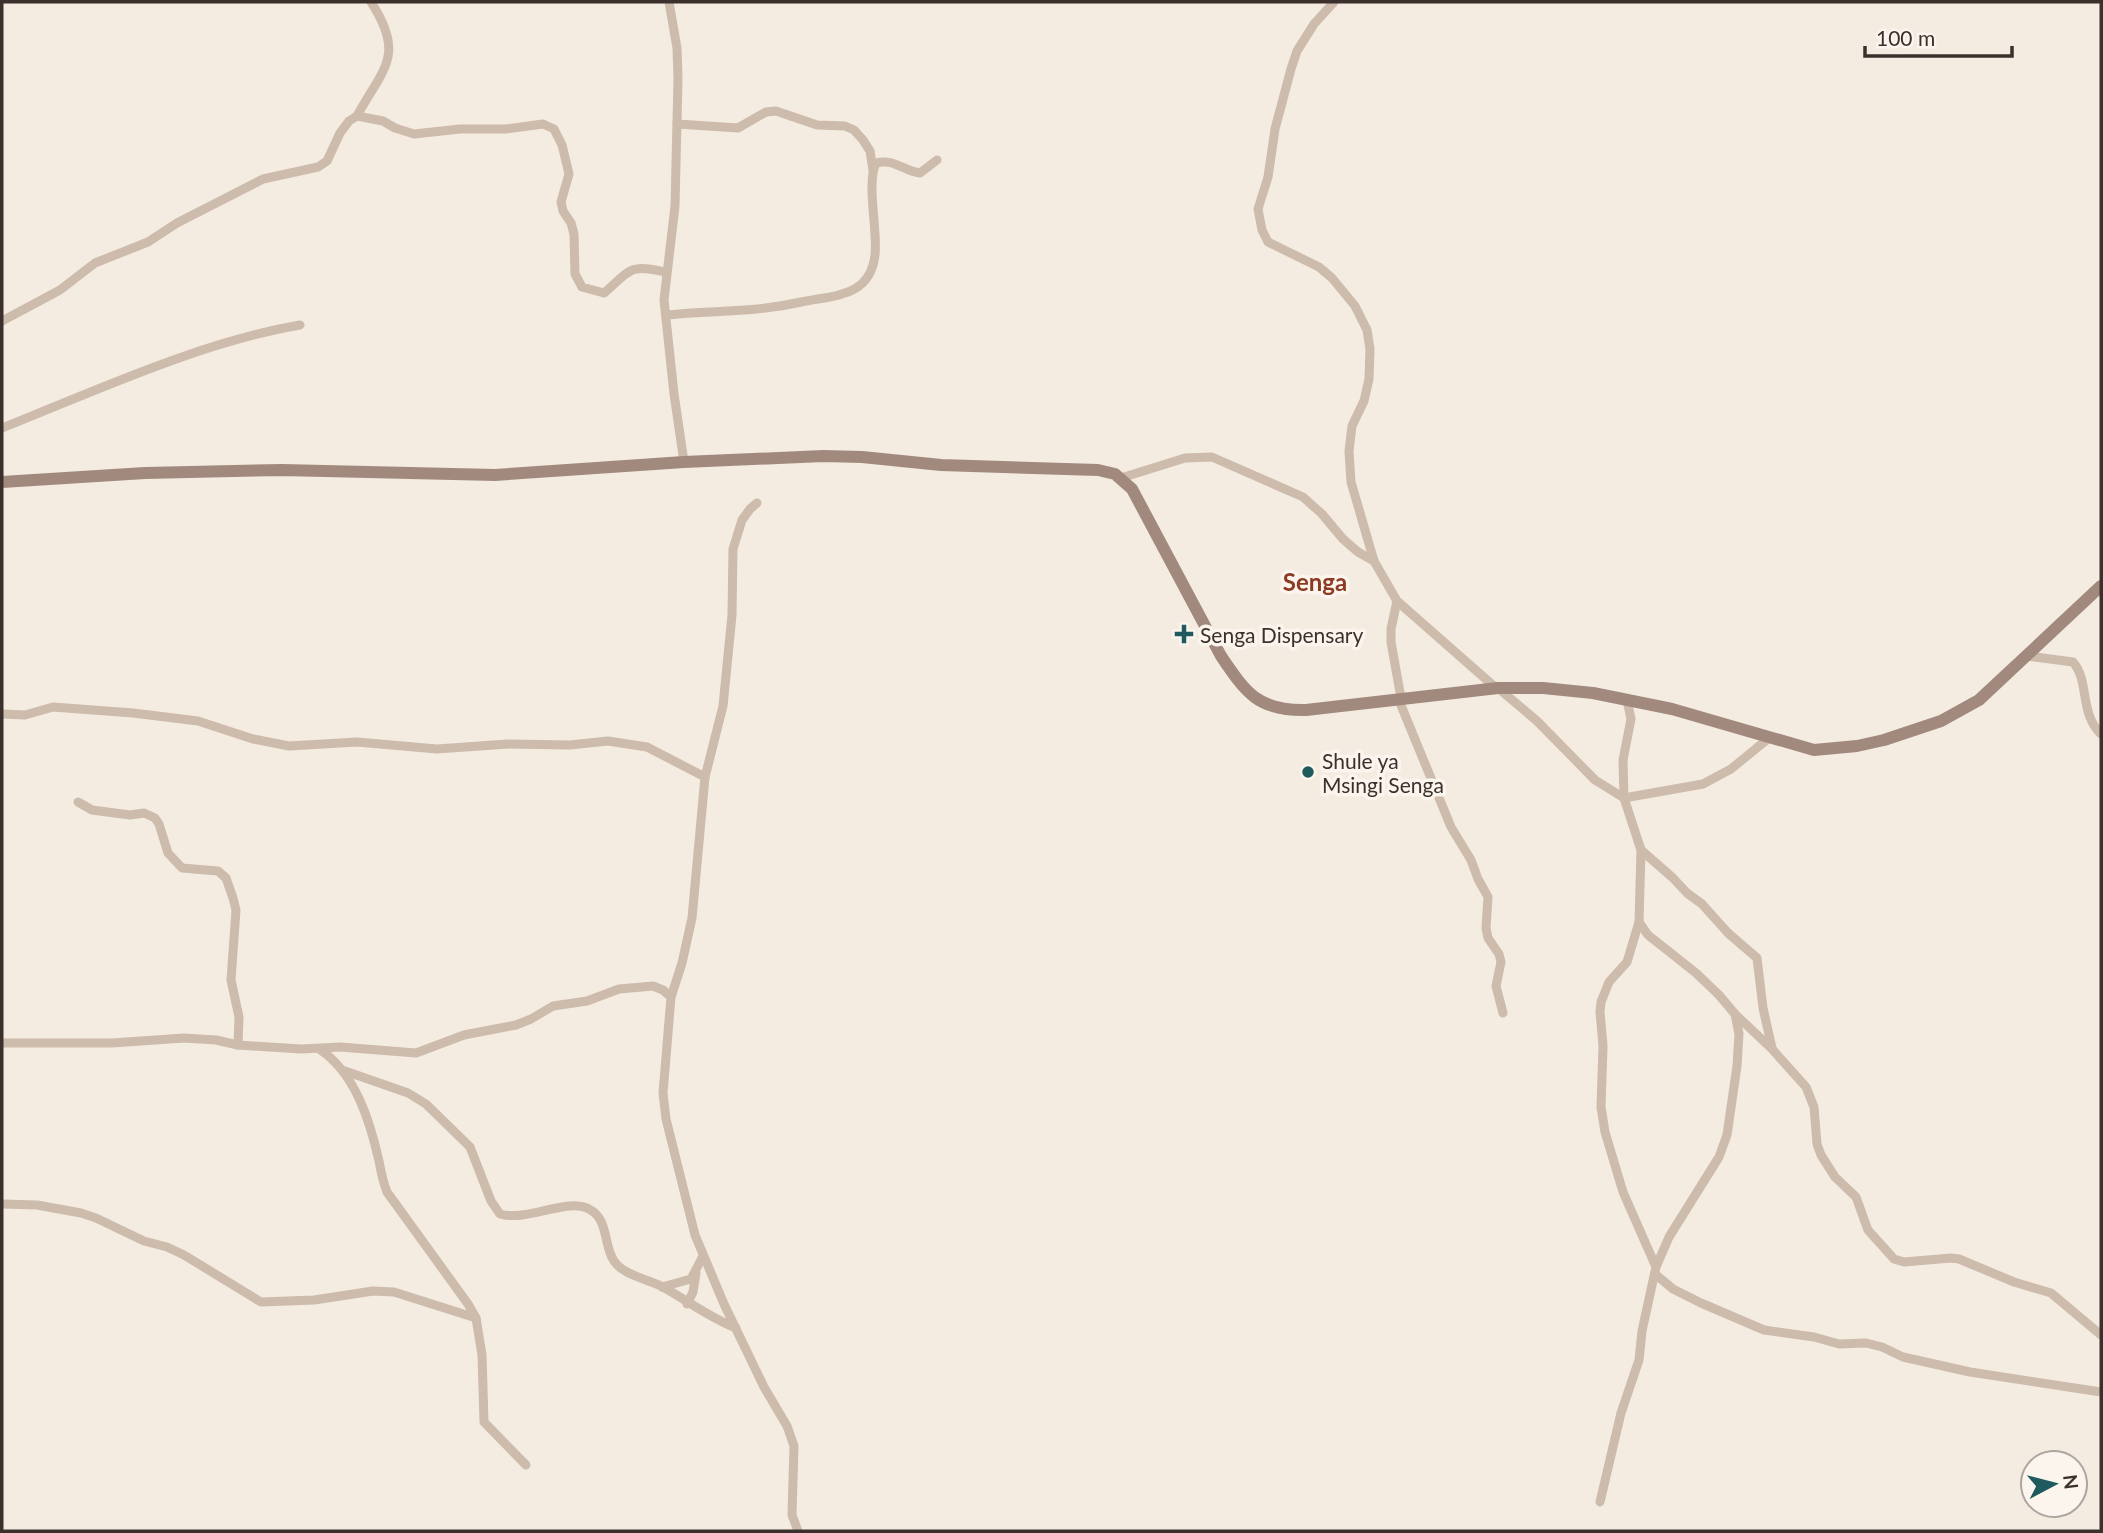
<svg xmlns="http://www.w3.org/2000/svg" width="2103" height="1533" viewBox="0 0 2103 1533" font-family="Lato,sans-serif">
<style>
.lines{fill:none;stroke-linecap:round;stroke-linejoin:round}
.street{stroke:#cdbbac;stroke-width:9}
.secondary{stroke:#a18a7d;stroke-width:12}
.poi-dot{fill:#1f5a5e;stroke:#fbf5ee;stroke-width:2.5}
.labels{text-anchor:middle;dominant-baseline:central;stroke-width:7;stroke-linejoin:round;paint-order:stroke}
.poi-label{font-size:21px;fill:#3b302b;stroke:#fbf5ee;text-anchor:start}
.quarter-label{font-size:24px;font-weight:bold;fill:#8c3b22;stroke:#fbf5ee}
</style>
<rect width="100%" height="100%" fill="#f4ebe1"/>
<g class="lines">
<g class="street">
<polyline points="669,2 677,48 678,79 675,206 664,300 674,394 684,462"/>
<polyline points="1334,2 1314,24 1297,51 1291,69 1275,129 1268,177 1258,209 1262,230 1268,242 1319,267 1332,278 1355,306 1367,330 1370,349 1369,379 1364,401 1352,426 1349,451 1351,482 1374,561 1397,601 1496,688"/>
<path d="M357 116C383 68 406 56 371 2"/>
<polyline points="677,124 738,128 766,112 776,111 817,125 845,126 854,130 863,140 870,151 873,170"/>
<path d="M667 315C713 310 753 313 801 302 833 295 870 298 875 255 878 230 866 184 876 163 894 158 903 171 920 173L937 160"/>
<path d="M2 321 60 290 95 263 148 242 177 223 263 179 318 167 327 161 340 133 349 121 357 116 383 121 395 128 414 134 460 129H506L543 124 554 129 562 145 569 174 561 202 563 211 571 223 574 234 575 274 582 287 604 293C614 286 625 270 637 269 646 267 657 271 666 272"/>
<path d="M2 428C95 391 201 342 300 325"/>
<polyline points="1121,478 1185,458 1212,457 1303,497 1322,514 1343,539 1358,552 1374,561"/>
<polyline points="757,503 750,509 742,520 733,549 732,615 723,706 705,777 692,918 682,963 671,997 663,1093 666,1119 695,1235 724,1304 764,1387 787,1426 794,1446 792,1515 798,1531"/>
<polyline points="1397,601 1391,629 1391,642 1401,698"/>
<path d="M2027 656 2073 662C2090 682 2079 713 2101 734"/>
<polyline points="1498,688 1537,721 1595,780 1624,798 1703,784 1731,769 1769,738"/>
<polyline points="1398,698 1451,827 1471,860 1478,879 1488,897 1486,928 1488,938 1499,954 1501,962 1496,986 1503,1013"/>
<polyline points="2,714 25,715 53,707 133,713 198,721 253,739 289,746 357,742 437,749 508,744 570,745 608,741 647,747 705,777"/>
<polyline points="78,802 92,810 130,815 144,813 155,818 159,824 168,853 182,868 218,871 226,878 233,898 236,910 231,980 239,1017 238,1045"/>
<polyline points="1641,850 1673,878 1687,893 1702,904 1728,933 1757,958 1763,1008 1772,1048"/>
<polyline points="1639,922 1627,962 1609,982 1601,1002 1600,1012 1603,1046 1601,1107 1605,1132 1623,1192 1656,1267"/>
<polyline points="1736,1015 1772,1049 1806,1087 1814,1107 1817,1144 1821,1155 1835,1177 1856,1197 1868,1230 1894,1259 1904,1262 1951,1258 1959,1259 2014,1282 2051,1293 2101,1335"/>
<polyline points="2,1043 112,1043 184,1038 216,1040 238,1045 301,1049 340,1047 416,1053 464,1035 516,1025 531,1019 553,1006 587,1001 619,989 653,986 663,990 671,997"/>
<path d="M319 1049C355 1072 370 1121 379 1161 381 1172 383 1182 387 1192L468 1304 476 1318 482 1355 484 1422 526 1465"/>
<path d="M345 1071 408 1093 426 1104 470 1147 491 1201 500 1214C528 1222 568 1197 589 1209 609 1219 603 1245 614 1261 623 1275 647 1279 661 1286 687 1300 708 1317 736 1328"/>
<polyline points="2,1204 37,1205 81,1213 96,1218 144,1241 167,1247 184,1255 261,1302 314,1300 373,1291 394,1292 476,1318"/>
<polyline points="1655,1274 1673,1289 1701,1303 1764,1330 1814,1337 1839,1344 1866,1343 1882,1347 1903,1357 1970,1372 2101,1392"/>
<polyline points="662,1287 691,1279 703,1256"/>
<polyline points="687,1304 693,1292 696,1273"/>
<polyline points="1600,1502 1621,1413 1639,1360 1642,1331 1656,1267 1669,1237 1719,1157 1727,1135 1737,1066 1739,1034 1735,1014 1719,995 1696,973 1648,935 1639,922 1641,850 1624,798 1623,760 1631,719 1627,700"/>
</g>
<path class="secondary" d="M2 482 145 473 282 470 495 475 684 462 823 456 862 457 941 465 1098 470 1115 474 1132 489 1221 656C1246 693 1258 711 1306 710L1498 688H1543L1593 693 1672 709 1814 750 1857 746 1884 740 1941 721 1979 700 2101 586"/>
</g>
<g class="poi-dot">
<path d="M1180.5 623.5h7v7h7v7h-7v7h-7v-7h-7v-7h7z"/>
<circle cx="1308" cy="772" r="7"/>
</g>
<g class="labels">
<g class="poi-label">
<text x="1200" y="634">Senga Dispensary</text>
<text x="1322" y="760">Shule ya<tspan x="1322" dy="24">Msingi Senga</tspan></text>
</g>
<g class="quarter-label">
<text x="1315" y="581">Senga</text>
</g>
</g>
<rect width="2103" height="1533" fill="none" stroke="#3b302b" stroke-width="7"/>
<g transform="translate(2054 1484) rotate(83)"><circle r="33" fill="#fbf5ee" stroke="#aea6a0" stroke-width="2"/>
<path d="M0-5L12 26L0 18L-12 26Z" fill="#1f5a5e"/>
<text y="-10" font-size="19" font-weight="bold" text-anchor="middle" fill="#3b302b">N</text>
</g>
<path d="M1865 46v10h147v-10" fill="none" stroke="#3b302b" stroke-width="3.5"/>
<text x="1876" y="46" font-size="21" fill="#3b302b" stroke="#fbf5ee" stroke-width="5" paint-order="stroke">100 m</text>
</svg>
